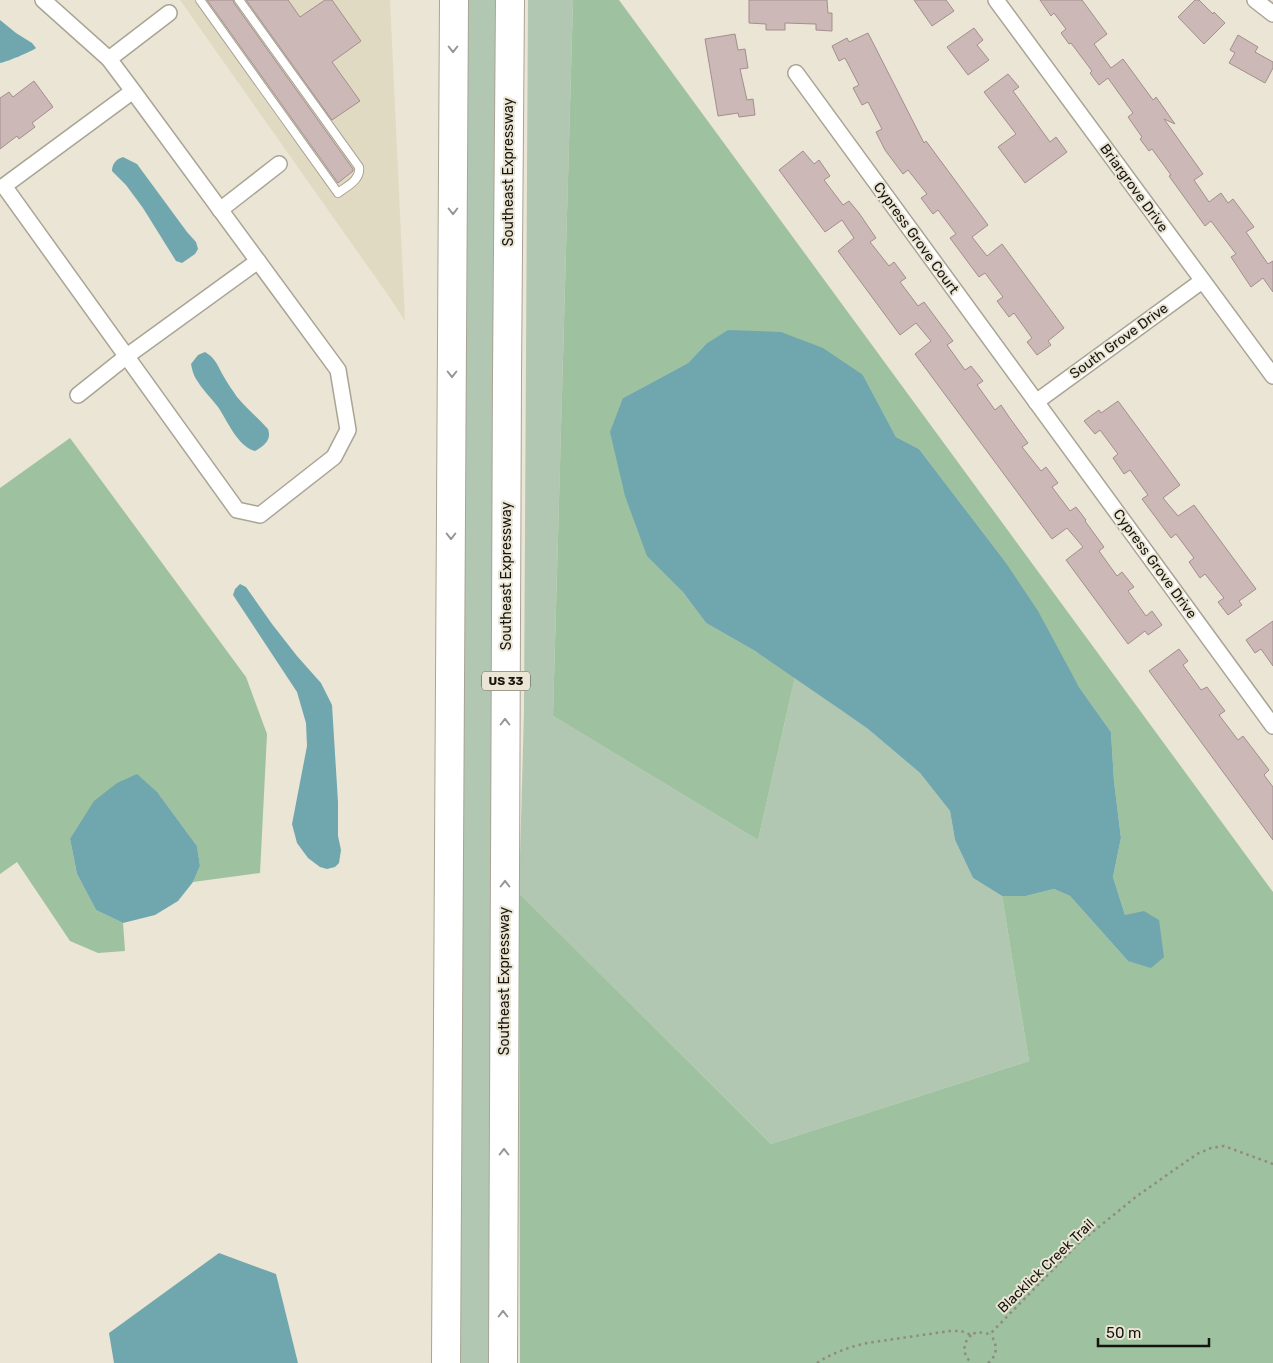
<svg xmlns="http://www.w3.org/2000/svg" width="1273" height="1363" viewBox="0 0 1273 1363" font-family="Rubik,sans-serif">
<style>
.built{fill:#e1dac2}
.green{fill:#b1c7b2}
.forest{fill:#9ec1a0}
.water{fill:#70a7af}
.building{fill:#ccb8b7;stroke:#a28f8e}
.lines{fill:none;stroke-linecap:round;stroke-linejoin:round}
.lane-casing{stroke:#a9a495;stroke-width:10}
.street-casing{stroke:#a9a495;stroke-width:18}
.highway-casing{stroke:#a9a495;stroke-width:30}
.path{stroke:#8f8b7f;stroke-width:2.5;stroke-dasharray:2.5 4;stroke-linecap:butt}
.lane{stroke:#fff;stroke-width:8}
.street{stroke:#fff;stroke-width:15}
.highway{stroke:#fff;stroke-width:28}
.oneway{stroke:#969593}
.labels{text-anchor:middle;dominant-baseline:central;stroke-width:4;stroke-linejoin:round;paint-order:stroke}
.shield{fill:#eae5d4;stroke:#565349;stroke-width:1}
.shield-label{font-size:12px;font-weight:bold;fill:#16140e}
.street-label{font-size:14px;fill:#16140e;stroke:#eae5d4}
</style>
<rect width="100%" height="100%" fill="#eae5d4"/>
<polygon class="built" points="180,0 390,0 405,321 388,295"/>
<g class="green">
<polygon points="465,0 499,0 491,1363 458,1363"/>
<polygon points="528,0 573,0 553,716 758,840 795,677 868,729 920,773 950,811 955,840 973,878 1002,896 1029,1061 771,1144 519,893 524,712"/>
</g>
<g class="forest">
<polygon points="573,0 619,0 1273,892 1273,1363 520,1363 519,893 771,1144 1029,1061 1002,896 1026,896 1054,889 1070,896 1128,961 1125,915 1113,877 1121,838 1114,781 1111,732 1079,687 1004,560 919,449 896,437 863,375 706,344 688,363 623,398 682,591 706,623 755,651 795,677 758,840 553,716"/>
<polygon points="70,438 246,677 267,734 260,873 193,882 200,866 197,846 158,793 70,839 77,874 96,910 123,923 125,951 98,953 70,941 17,862 0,874 0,488"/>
</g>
<g class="water">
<path d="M0 20 16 33 32 43 36 48C33 51 4 63 0 63Z"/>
<path d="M123 157 137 164 187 232 196 242 198 249 195 254 182 263 176 261 143 208 126 185 112 171C112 164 116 159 123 157Z"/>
<polygon points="728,330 781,332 823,348 863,375 896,437 919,449 1004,560 1038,611 1079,687 1111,732 1114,781 1121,838 1113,877 1125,915 1144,911 1159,920 1164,957 1151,968 1128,961 1070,896 1054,889 1026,896 1002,896 973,878 955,840 950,811 920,773 868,729 841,710 755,651 706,623 682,591 647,556 625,496 610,432 623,398 688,363 706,344"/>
<path d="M205 352C216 358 218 367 224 377 228 384 233 391 237 397 247 409 258 418 268 429 272 440 264 446 255 451 238 447 227 420 218 407 210 397 202 389 196 379 193 374 192 369 191 364L198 355Z"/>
<polygon points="240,584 246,587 272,624 297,656 321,683 332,705 338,802 338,836 341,850 339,863 335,867 327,869 320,867 308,858 297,843 292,824 307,746 306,723 297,692 233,595 235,589"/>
<polygon points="137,774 158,793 197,846 200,866 193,882 178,901 155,915 123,923 96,910 77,874 70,839 94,801 117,783"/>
<polygon points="219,1253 276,1274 298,1363 114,1363 109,1333"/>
</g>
<g class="building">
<polygon points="207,0 233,0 234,3 353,169 353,171 338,183"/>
<polygon points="246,0 288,0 300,17 325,0 332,0 361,41 332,62 360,101 332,120"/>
<polygon points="749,0 827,0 828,13 832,13 832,31 816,30 816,24 785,23 785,30 766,30 766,24 749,23"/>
<polygon points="914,0 946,0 954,11 932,26"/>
<polygon points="1040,0 1082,0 1107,34 1094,44 1111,68 1123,59 1153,100 1156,97 1175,124 1164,119 1203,174 1194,180 1209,202 1221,193 1228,203 1233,199 1254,227 1246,232 1268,264 1273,261 1273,292 1263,278 1251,287 1231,257 1236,254 1211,221 1205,226 1169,176 1171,175 1152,149 1149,151 1140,139 1142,137 1128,117 1133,113 1108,78 1099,85 1090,73 1092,71 1071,43 1069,44 1061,33 1066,29 1054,13 1051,16"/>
<polygon points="1195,0 1199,0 1213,14 1214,12 1225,23 1204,44 1178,17"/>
<polygon points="974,28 983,40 977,45 989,60 968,75 947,47"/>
<polygon points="868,33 924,143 926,141 988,225 972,237 987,256 1002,244 1064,328 1048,341 1051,345 1037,355 1027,342 1032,338 1014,313 1009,317 997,301 1003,297 985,273 979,277 950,238 956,234 938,210 933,214 921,198 927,194 908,170 903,174 885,150 876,132 882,129 868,102 862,105 853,88 859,85 845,58 839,61 832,46 847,38 849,42"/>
<polygon points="735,34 738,50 745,49 748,68 740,69 747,100 753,99 755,115 739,117 738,113 718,116 705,39"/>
<polygon points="1238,35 1258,47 1255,52 1273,62 1273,68 1265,83 1229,63 1235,53 1230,50"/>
<polygon points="1008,74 1019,87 1013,91 1050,142 1056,137 1067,152 1025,183 998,147 1016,134 984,92"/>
<polygon points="34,81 53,107 32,123 35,127 19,139 17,136 0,149 0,98 9,92 13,97"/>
<polygon points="803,151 814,164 819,160 830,176 824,180 843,205 849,201 859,213 876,238 870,242 889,266 894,262 906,278 900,282 918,306 924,302 953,341 947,345 965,370 971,366 983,381 977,385 995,410 1001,405 1009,417 1028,443 1022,447 1041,471 1046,467 1058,483 1052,487 1070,511 1076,507 1086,520 1085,521 1104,547 1099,551 1117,576 1122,572 1134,587 1128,591 1146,616 1152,611 1162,625 1148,635 1145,631 1128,644 1066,560 1083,547 1067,528 1052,539 915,354 931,341 916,323 900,335 838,251 854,238 842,220 825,232 779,170"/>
<polygon points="1118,401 1180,485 1163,498 1178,516 1194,505 1256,589 1239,601 1242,605 1228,615 1218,602 1224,598 1205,574 1200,578 1189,562 1194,558 1176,534 1171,538 1142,499 1148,495 1130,470 1124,474 1113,458 1118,454 1100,430 1095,434 1084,421 1099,410 1101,413"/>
<polygon points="1273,621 1273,666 1261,649 1255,653 1246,640"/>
<polygon points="1179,649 1188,661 1183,665 1201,690 1207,687 1225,711 1219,715 1238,740 1243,736 1269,770 1264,775 1273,787 1273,840 1149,671"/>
</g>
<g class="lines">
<defs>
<path id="lane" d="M200 0 338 193C347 186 361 180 359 167L239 0"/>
<g id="street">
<polyline points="43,0 109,59 133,91 338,370 348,430 334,457 260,515 237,510 4,186 133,91"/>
<polyline points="996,0 1273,376"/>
<polyline points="1255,0 1273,14"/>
<polyline points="109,59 169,13"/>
<polyline points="796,73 1273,726"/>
<polyline points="220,210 279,164"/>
<polyline points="78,395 127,356 258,261"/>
<polyline points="1036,402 1202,281"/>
</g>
<g id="highway">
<polyline points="446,1363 454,0"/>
<polyline points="503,1363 507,376 510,0"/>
</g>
</defs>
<use href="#lane" class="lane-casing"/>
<use href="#street" class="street-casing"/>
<use href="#highway" class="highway-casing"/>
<g class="path">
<path d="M971 1335C962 1344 962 1355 972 1363"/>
<path d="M817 1363C832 1353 849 1347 867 1343L950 1331H961L971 1335 977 1332 990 1334 1079 1243 1137 1196 1197 1154 1211 1148 1224 1146 1273 1164"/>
<path d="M988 1363C998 1355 998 1344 990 1334"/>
</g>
<use href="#lane" class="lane"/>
<use href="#street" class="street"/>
<use href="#highway" class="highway"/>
</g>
<defs><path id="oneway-chevron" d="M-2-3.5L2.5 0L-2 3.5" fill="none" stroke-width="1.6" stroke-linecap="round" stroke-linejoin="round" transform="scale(1.25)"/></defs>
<g class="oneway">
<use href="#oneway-chevron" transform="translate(453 49) rotate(90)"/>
<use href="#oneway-chevron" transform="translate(453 211) rotate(90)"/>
<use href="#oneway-chevron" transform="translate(452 374) rotate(90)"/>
<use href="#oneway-chevron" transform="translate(451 536) rotate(90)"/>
<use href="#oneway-chevron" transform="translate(505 722) rotate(-90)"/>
<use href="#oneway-chevron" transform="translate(505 884) rotate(-90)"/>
<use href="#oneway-chevron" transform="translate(504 1152) rotate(-90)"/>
<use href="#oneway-chevron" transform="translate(503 1314) rotate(-90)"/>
</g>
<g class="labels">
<rect class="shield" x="482" y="671.5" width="48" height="19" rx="4"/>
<g class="shield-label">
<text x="506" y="681">US 33</text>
</g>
<g class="street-label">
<text transform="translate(508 172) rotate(-90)">Southeast Expressway</text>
<text transform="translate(1134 188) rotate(54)">Briargrove Drive</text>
<text transform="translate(916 238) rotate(54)">Cypress Grove Court</text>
<text transform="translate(1119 341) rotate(-36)">South Grove Drive</text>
<text transform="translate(1155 564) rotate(54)">Cypress Grove Drive</text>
<text transform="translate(506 576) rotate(-90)">Southeast Expressway</text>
<text transform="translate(504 981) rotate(-90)">Southeast Expressway</text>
<text transform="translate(1046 1266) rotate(-44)">Blacklick Creek Trail</text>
</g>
</g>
<path d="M1098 1338v8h111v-8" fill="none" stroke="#16140e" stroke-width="2.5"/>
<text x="1106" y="1338" font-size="15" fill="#16140e" stroke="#eae5d4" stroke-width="4" paint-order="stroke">50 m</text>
</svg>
